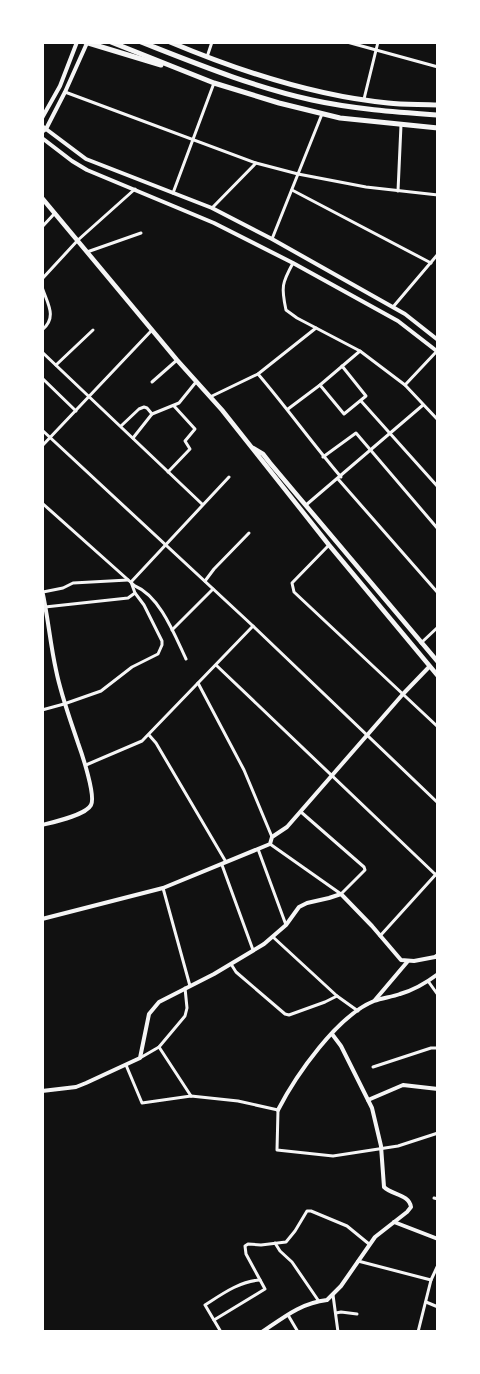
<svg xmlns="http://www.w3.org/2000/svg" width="480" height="1374" viewBox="0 0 480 1374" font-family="'Space Grotesk',sans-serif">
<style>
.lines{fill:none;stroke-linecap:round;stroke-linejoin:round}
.minor{stroke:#f5f5f5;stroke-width:3}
.tertiary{stroke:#f5f5f5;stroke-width:4}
.secondary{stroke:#f5f5f5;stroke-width:4.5}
.trunk{stroke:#f5f5f5;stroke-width:5}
</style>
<rect width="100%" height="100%" fill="#111"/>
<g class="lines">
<g class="minor">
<polyline points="347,42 438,67"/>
<polyline points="207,57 212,42"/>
<polyline points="65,92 256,163 298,174 366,187 438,195"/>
<polyline points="364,99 378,42"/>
<polyline points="292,190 431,263"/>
<polyline points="398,191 401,125"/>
<polyline points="173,193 214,83"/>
<polyline points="212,208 256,163"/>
<polyline points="42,227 55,213"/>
<polyline points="272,239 322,114"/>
<polyline points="87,252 141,233"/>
<path d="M293 263C282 283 281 287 286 310L297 318 360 351 405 385 438 420"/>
<polyline points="42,279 78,240 135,189"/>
<path d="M42 287C47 303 58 317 42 330"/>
<polyline points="393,307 438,254"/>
<polyline points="42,352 202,504"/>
<polyline points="56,365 93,330"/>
<path d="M258 374C287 408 312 443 341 477"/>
<polyline points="42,378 76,411"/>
<polyline points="152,382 177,360"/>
<polyline points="320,385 344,414 366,396 342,366"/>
<polyline points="405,385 437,351"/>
<polyline points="210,397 258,374 316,328"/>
<polyline points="361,401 438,487"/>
<polyline points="288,409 320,385 360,351"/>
<polyline points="121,426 139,409 144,407 147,408 152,414"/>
<polyline points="42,430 253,626 438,803"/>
<polyline points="133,438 152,414 179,403 196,382"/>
<polyline points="42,446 152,330"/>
<polyline points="323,457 356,433 438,529"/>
<polyline points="168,472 190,449 185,441 195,429 174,406"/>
<polyline points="338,479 438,593"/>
<path d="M42 503 135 586C160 596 175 636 186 659"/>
<polyline points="306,505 423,405"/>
<polyline points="329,545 292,583 294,592 438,727"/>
<polyline points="205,581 214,569 249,533"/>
<polyline points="43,592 63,588 73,583 128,580"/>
<polyline points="45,607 128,598 135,593"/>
<polyline points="172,630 213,589"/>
<polyline points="421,643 438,627"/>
<polyline points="216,665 436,875"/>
<polyline points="198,683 244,770 272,837"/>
<polyline points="42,710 64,704 101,691 132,667 158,654 162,645 162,641 144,605 135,593 131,582 229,477"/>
<polyline points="149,735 156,743 226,862"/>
<polyline points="86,765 142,741 253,626"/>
<polyline points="270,844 341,894 365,870 364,867 301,812"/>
<polyline points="258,849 286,925"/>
<polyline points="222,865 253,950"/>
<polyline points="163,888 190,986"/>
<polyline points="380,936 438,872"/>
<polyline points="273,937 337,996 358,1011"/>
<polyline points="231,964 236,972 285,1014 289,1015 325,1002 337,996"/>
<polyline points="428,981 438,995"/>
<polyline points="159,1047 191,1096"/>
<polyline points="140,1058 159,1047 185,1016 187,1008 185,988"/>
<polyline points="126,1065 142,1103 191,1096 238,1101 278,1110 277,1150 333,1156 398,1146 438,1133"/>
<polyline points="373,1067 431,1048 438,1048"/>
<polyline points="434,1198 438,1199"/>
<polyline points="275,1243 280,1251 292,1262 318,1300"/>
<polyline points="358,1261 431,1280"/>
<polyline points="333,1295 338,1332"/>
<polyline points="426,1302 438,1307"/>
<polyline points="336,1313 341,1312 357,1314"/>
<polyline points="288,1315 298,1332"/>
<polyline points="214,1320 265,1289 246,1254 245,1246 248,1244 261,1245 286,1242 295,1231 307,1211 311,1211 347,1226 369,1244"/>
<path d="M221 1332 205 1305C222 1294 240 1281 260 1280"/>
<polyline points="418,1332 431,1280 438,1265"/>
</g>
<g class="tertiary">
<polyline points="42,118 60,86 77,42"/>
<polyline points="42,126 86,159 212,208 272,239 405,314 438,340"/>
<polyline points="42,132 46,129 65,92 87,43"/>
<polyline points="42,138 72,161 87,170 214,223 293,263 398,321 438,352"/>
<path d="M42 590C48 616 50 643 56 670 61 695 70 719 78 743 82 754 96 796 91 805 86 815 54 822 42 825"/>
<polyline points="42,919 163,888 270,844 272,837 287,827 403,694 429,667"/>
<polyline points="375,1000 408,961"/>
<polyline points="42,1091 76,1087 86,1083 140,1058 149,1014 159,1002 214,974 264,944 286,925 299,907 307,903 329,898 341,894 372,926 401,960 414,961 435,957 438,955"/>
<polyline points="368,1100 403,1085 438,1089"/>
<path d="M278 1110C296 1075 337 1016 374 1001 382 998 392 997 400 994 414 990 426 983 438 974"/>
<polyline points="394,1222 438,1239"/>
<path d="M262 1332C284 1317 301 1303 327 1300L341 1286 375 1237 407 1212 411 1207C409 1194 392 1195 384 1187L381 1146 372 1108 341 1046 332 1034"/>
</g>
<g class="secondary">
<polyline points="42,198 177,360 222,410 329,545 438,676"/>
<polyline points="253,448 263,454 270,463 438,662"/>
</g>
<g class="trunk">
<polyline points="85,42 161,65"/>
<polyline points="111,42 214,83 279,103 340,118 438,128"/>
<path d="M141 42C197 64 253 87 312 100 353 109 396 112 438 115"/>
<path d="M170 42C239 71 313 96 388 103 404 105 421 104 438 105"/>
</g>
</g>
<rect width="480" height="1374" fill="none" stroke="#ffffff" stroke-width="88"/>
</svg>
